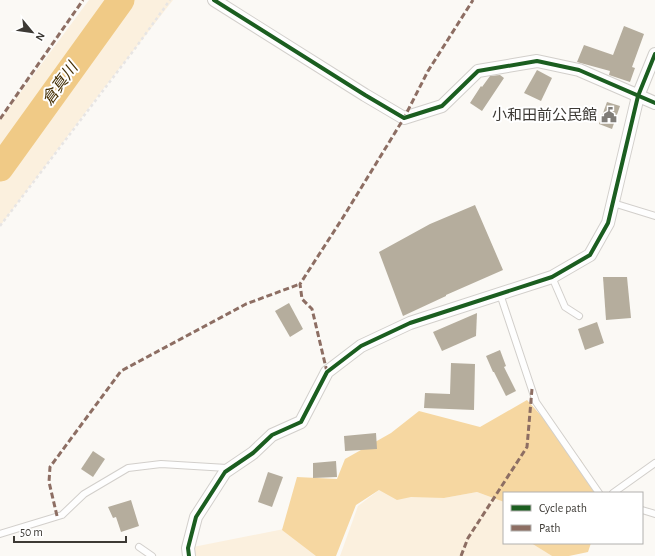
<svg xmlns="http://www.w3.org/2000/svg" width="655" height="556" viewBox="0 0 655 556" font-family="'Alegreya Sans','Noto Sans JP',sans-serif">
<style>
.green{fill:#fbf0de}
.forest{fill:#f6d7a1}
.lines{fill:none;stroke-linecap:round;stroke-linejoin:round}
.river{stroke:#f0ca86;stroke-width:27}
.building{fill:#b5ad9d}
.lane-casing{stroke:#d2cfcb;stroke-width:8}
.street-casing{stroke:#d2cfcb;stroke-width:14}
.path{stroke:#e7e5e4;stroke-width:2.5;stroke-dasharray:3 3;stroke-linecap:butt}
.lane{stroke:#fefefe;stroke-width:6}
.street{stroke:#fefefe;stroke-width:12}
.quiet{stroke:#8d6e63;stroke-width:3;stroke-dasharray:6 3;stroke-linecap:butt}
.cycleway-casing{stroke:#fff;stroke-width:6}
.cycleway{stroke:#1b5e20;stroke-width:4}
.labels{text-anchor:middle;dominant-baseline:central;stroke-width:4;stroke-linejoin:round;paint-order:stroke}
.poi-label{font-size:15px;fill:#3d3a35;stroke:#fff;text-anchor:end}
.water-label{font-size:16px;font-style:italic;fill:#442f04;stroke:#fff}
</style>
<rect width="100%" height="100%" fill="#fbf9f5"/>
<g class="green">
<polygon points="89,0 173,0 97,97 0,226 0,120"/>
<polygon points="379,490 444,498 477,492 504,502 504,543 531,543 552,556 340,556 358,506"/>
<polygon points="284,529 319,556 189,556 188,548"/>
</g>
<g class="forest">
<polygon points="527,400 581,460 600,493 504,493 504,502 477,492 444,498 411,497 397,500 379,490 356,505 336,556 316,556 282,530 297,477 337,479 345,459 391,433 419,411 480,427"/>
<polygon points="531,543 591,543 588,552 569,556 552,556"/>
</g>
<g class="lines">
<polyline class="river" points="0,168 121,0"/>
</g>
<g class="building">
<polygon points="624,26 644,34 632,67 635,68 630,82 609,75 610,71 577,62 584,45 613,55"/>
<polygon points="537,70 552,78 541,101 524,93"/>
<polygon points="500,75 504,78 482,111 470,103 481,86 482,87 490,76"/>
<polygon points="607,102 620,106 612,129 599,124"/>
<polygon points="475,205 503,270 446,295 446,296 403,316 379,252 430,224"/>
<polygon points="603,277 627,277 631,318 606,320"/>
<polygon points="289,303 303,329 290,337 275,311"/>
<polygon points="477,313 476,336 442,351 433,332"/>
<polygon points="597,322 604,343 585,350 578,329"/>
<polygon points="500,350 506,366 504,367 516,391 506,396 494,372 493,372 486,356"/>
<polygon points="451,363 475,364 474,410 424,408 425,393 450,394"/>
<polygon points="376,433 377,449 345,451 344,436"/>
<polygon points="93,451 105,459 93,477 81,469"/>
<polygon points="336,461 337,477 313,478 313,463"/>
<polygon points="268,472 283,477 272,507 258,502"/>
<polygon points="131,500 139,526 121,532 116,517 113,518 108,507"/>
</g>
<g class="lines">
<defs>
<g id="lane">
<polyline points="613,203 655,216"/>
<polyline points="552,277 565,307 579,316"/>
<polyline points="500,294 536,402 599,493"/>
<polyline points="613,493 655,463"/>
<polyline points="642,510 655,514"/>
<polyline points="0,534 62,515 84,494 128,468 161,464 227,468"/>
<polyline points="139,547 152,556"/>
</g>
<g id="street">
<polyline points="214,0 365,95 404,118 442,106 478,71 537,61 579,70 655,103"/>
<polyline points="189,556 188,548 196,517 225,472 253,453 272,435 301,422 327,372 361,346 410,323 552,277 590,255 608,223 638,96 655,54"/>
</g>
</defs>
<use href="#lane" class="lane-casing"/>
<use href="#street" class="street-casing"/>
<polyline class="path" points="0,226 134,50 170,0"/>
<use href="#lane" class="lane"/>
<use href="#street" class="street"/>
<g class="quiet">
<polyline points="0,119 83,0"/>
<polyline points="327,372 312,309 302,299 300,284 342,219 404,118 428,71 473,0"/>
<polyline points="57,516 49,482 50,467 121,371 246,304 300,284"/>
<polyline points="461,556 468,538 527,447 532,389"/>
</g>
<defs>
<g id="cycleway">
<polyline points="214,0 365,95 404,118 442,106 478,71 537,61 579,70 655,103"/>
<polyline points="189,556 188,548 196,517 225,472 253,453 272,435 301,422 327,372 361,346 410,323 552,277 590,255 608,223 638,96 655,54"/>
</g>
</defs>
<use href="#cycleway" class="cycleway-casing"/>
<use href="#cycleway" class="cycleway"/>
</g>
<defs>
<symbol id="civic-bare" viewBox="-9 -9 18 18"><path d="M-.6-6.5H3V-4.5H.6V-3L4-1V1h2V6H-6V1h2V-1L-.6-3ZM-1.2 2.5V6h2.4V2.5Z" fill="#807d78" stroke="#fff" stroke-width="2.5" paint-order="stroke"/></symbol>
</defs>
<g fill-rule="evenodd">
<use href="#civic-bare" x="598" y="104" width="22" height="22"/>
</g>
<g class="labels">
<g class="poi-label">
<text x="597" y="115">小和田前公民館</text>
</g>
<g class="water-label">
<text transform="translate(60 84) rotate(-54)">倉真川</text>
</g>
</g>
<rect x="503" y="492" width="140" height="52" fill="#ffffff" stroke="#b1b0ae"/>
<rect x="511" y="505" width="20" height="6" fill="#1b5e20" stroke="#b1b0ae"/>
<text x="539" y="512" font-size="12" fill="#3d3a35">Cycle path</text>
<rect x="511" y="525" width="20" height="6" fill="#8d6e63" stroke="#b1b0ae"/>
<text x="539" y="532" font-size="12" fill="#3d3a35">Path</text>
<g transform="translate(32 32) rotate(119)" stroke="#ffffff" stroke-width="3" paint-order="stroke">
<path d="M0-3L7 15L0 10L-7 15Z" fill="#3d3a35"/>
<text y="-6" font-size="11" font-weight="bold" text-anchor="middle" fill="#3d3a35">N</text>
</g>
<path d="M14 536v6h112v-6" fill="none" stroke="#3d3a35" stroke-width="2"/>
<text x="20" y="536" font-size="12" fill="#3d3a35" stroke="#ffffff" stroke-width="3" paint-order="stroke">50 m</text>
</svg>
